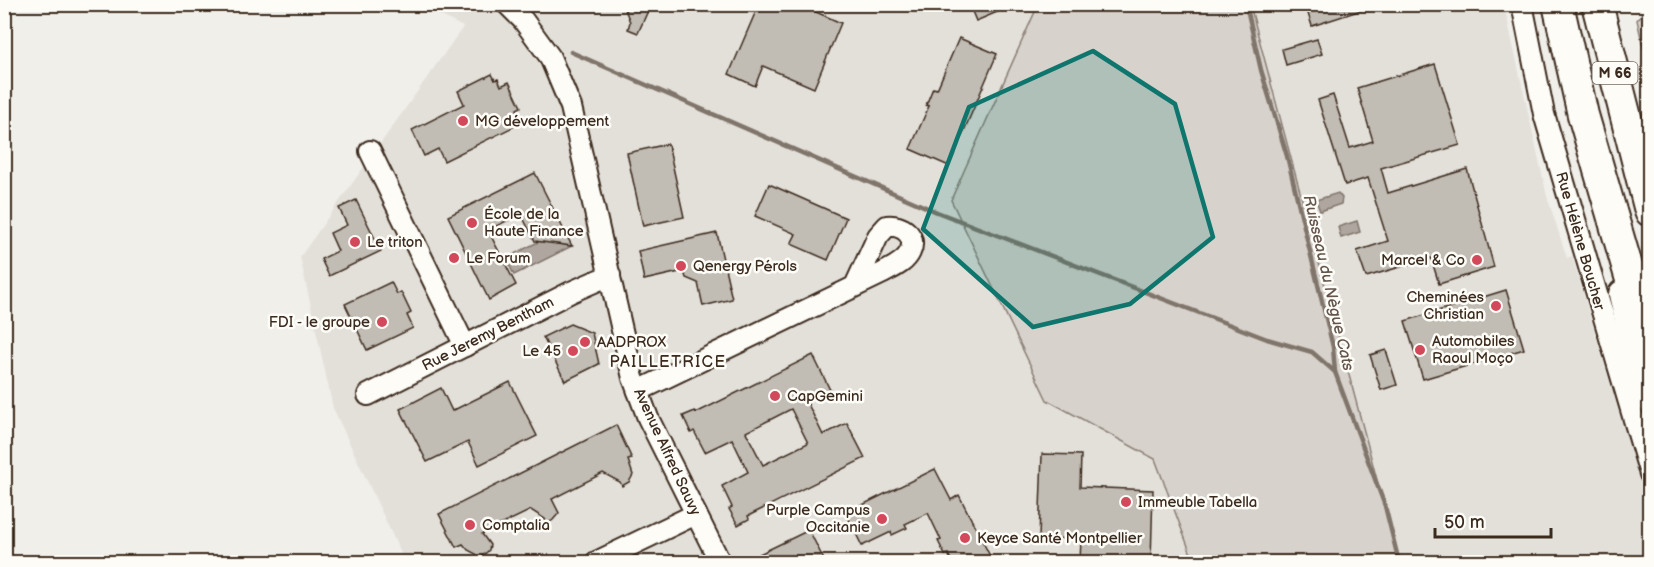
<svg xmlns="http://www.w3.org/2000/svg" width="1654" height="567" viewBox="0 0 1654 567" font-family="'Balsamiq Sans',sans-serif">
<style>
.built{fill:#e3e0da}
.green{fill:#d7d2cc;stroke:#897e75;stroke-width:1.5}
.water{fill:#aea69f;stroke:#80746b;stroke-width:1.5}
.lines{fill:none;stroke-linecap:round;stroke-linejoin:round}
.stream{stroke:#80746b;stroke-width:4.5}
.building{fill:#c1bcb4;stroke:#3b2a1e;stroke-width:1.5;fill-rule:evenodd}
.minor-casing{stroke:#3b2a1e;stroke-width:24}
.major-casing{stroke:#3b2a1e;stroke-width:30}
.highway-casing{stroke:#3b2a1e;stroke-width:34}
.minor{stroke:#fdfcf7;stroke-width:20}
.major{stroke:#fdfcf7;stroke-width:26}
.highway{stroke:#fdfcf7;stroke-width:30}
.marked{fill:#0f766e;fill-opacity:0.2;stroke:#0f766e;stroke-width:4.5;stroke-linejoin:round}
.poi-dot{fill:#d1495b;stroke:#fdfcf7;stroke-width:2}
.labels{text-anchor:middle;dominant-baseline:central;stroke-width:5;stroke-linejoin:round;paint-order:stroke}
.shield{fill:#fdfcf7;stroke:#75695f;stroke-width:1.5}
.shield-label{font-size:14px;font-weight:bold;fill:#3b2a1e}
.poi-label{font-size:15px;fill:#3b2a1e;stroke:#fdfcf7;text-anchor:start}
.street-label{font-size:15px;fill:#3b2a1e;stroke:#fdfcf7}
.water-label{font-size:16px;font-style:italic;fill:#63554b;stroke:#fdfcf7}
.neighbourhood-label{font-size:16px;letter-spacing:1.5px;fill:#3b2a1e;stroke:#fdfcf7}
</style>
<rect width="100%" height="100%" fill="#f1efea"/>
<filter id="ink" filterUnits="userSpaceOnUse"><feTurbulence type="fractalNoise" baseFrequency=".0167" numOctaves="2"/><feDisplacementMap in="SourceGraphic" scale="12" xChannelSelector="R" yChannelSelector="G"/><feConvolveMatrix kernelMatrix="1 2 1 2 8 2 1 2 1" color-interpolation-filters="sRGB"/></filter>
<g filter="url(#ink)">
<g class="built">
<polygon points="420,5 1038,5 951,200 1047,400 1155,459 1194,562 405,562 333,408 300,257 463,27"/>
<polygon points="1250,5 1504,5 1547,196 1567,258 1572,256 1649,512 1649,562 1399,562"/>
</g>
<g class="green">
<polygon points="1038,5 1250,5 1399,562 1194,562 1155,459 1047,400 951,200"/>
<polygon points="1649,6 1649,73 1637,20"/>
</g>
<g class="water">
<polygon points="1338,193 1342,198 1341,204 1320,211 1316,200"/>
<polygon points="1357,221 1360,232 1341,238 1338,227"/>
<polygon points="540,241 572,246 514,275 506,258"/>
</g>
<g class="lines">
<g class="stream">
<polyline points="464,4 476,10"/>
<polyline points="1246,4 1261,70 1287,156 1333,347 1335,372 1385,506 1399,562"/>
<polyline points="571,52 937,212 1267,339 1312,352 1335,372"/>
</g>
</g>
<g class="building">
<polygon points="623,4 651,4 638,33 628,29 630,22"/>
<polygon points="759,4 779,4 788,8 789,4 798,4 841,23 814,88 763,66 755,86 729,74"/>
<polygon points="969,4 1014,4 1014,5 976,21"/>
<polygon points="1305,4 1371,4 1371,7 1312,26"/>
<polygon points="959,38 997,54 949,166 910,149 929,106 926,105 933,88 937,89"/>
<polygon points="1317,39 1322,54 1286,65 1282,49"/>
<polygon points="1435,64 1460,145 1381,168 1388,193 1467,169 1494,267 1439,284 1431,258 1366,277 1357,251 1388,241 1368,178 1345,185 1318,100 1333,95 1350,148 1373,141 1357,88"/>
<polygon points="492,74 495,80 498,79 501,86 509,82 521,107 517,109 523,122 444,161 438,149 424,156 412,130 464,104 458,91"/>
<polygon points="668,144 684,217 643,226 627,153"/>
<polygon points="535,173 572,246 535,241 521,214 488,230 516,285 489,300 448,216"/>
<polygon points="769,184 846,218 828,260 791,244 796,234 755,216"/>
<polygon points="356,200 381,251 329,276 321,259 338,251 330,233 347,225 339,208"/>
<polygon points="717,233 732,299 703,306 698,283 686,278 684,271 644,280 638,251"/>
<polygon points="391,282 397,294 401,292 411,313 407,315 413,328 367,350 345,304"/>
<polygon points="1506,290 1524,349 1423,379 1405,321"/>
<polygon points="570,324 592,333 599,364 565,381 543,337"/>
<polygon points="1386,350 1397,385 1381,390 1370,355"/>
<path d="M813 355 830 390 807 402 823 435 847 423 865 458 748 516 749 519 738 525 729 509 732 507 722 486 748 472 732 439 705 452 694 431 691 433 683 416 695 411 696 413ZM791 409 808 443 763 465 746 432Z"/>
<polygon points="510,382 537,436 479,465 468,442 427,462 400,409 441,388 452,411"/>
<polygon points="616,425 632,459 628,460 633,475 629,482 622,486 620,482 603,473 552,499 559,513 553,520 547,524 545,519 531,510 482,534 490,545 489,550 479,560 476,554 468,550 463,544 456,547 439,514"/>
<polygon points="1042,454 1081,455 1080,487 1153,490 1151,562 1080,562 1081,539 1039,538"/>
<polygon points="935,469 951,500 959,495 993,562 952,562 948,554 945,555 938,541 941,540 928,513 905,524 907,528 892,535 891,532 862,546 846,513"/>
<polygon points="809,530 825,562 743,562"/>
</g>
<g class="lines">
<defs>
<g id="minor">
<polyline points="507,4 523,20 550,57 571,107 633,378 648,418 720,562"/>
<polyline points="1522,4 1544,114 1650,474"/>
<polyline points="370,151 465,346"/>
<path d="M638 391 883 273C892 268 905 263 910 252 918 236 902 224 887 226L878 236 855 286"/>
<polyline points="368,395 571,292 610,275"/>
<polyline points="596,562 696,514"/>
</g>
<polyline id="major" points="1622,294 1634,347 1650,400"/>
<g id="highway">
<polyline points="1558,4 1583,115 1650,345"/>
<polyline points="1597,4 1650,211"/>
</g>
</defs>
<use href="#minor" class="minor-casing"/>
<use href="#major" class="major-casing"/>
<use href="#highway" class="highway-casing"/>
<use href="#minor" class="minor"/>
<use href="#major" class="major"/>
<use href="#highway" class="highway"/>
</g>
</g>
<path class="marked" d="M1093 51 1175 104 1213 237 1130 304 1033 327 923 229 969 107Z"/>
<g class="poi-dot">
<circle cx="463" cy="121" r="6"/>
<circle cx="472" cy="223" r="6"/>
<circle cx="355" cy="242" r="6"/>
<circle cx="454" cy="258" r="6"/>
<circle cx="1477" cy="260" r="6"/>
<circle cx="681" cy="266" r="6"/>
<circle cx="1496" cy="306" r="6"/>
<circle cx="382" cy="322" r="6"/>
<circle cx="585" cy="342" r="6"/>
<circle cx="1420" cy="350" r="6"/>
<circle cx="573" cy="351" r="6"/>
<circle cx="775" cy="396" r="6"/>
<circle cx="1126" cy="502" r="6"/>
<circle cx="882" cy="519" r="6"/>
<circle cx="470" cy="525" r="6"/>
<circle cx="965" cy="538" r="6"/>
</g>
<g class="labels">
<rect class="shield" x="1592.5" y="62" width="45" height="22" rx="4.5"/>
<g class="shield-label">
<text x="1615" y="73">M 66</text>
</g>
<g class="poi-label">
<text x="475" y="121">MG développement</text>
<text x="484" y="214">École de la<tspan x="484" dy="17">Haute Finance</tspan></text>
<text x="367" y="242">Le triton</text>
<text x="466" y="258">Le Forum</text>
<text x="1465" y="260" text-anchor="end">Marcel &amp; Co</text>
<text x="693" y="266">Qenergy Pérols</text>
<text x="1484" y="297" text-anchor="end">Cheminées<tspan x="1484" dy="17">Christian</tspan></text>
<text x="370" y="322" text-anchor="end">FDI - le groupe</text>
<text x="1432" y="341">Automobiles<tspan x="1432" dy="17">Raoul Moço</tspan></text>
<text x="597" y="342">AADPROX</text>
<text x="561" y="351" text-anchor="end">Le 45</text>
<text x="787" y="396">CapGemini</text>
<text x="1138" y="502">Immeuble Tabella</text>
<text x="870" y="510" text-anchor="end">Purple Campus<tspan x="870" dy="17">Occitanie</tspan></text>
<text x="482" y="525">Comptalia</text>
<text x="977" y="538">Keyce Santé Montpellier</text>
</g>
<g class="street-label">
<text transform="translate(1580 241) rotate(74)">Rue Hélène Boucher</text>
<text transform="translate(488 334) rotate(-27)">Rue Jeremy Bentham</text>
<text transform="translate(667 452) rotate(65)">Avenue Alfred Sauvy</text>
</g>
<g class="water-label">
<text transform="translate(1328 283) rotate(77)">Ruisseau du Nègue Cats</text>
</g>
<g class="neighbourhood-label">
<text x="668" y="362">PAILLETRICE</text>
</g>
</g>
<rect width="1654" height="567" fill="none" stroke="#fdfcf7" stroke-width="24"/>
<rect x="12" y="12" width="1630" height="543" fill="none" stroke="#3b2a1e" stroke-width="2" filter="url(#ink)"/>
<path d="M1435 528v9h116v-9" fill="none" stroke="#3b2a1e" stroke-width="3"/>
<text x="1444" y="528" font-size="18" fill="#3b2a1e" stroke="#fdfcf7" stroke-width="4.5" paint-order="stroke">50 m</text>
</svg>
